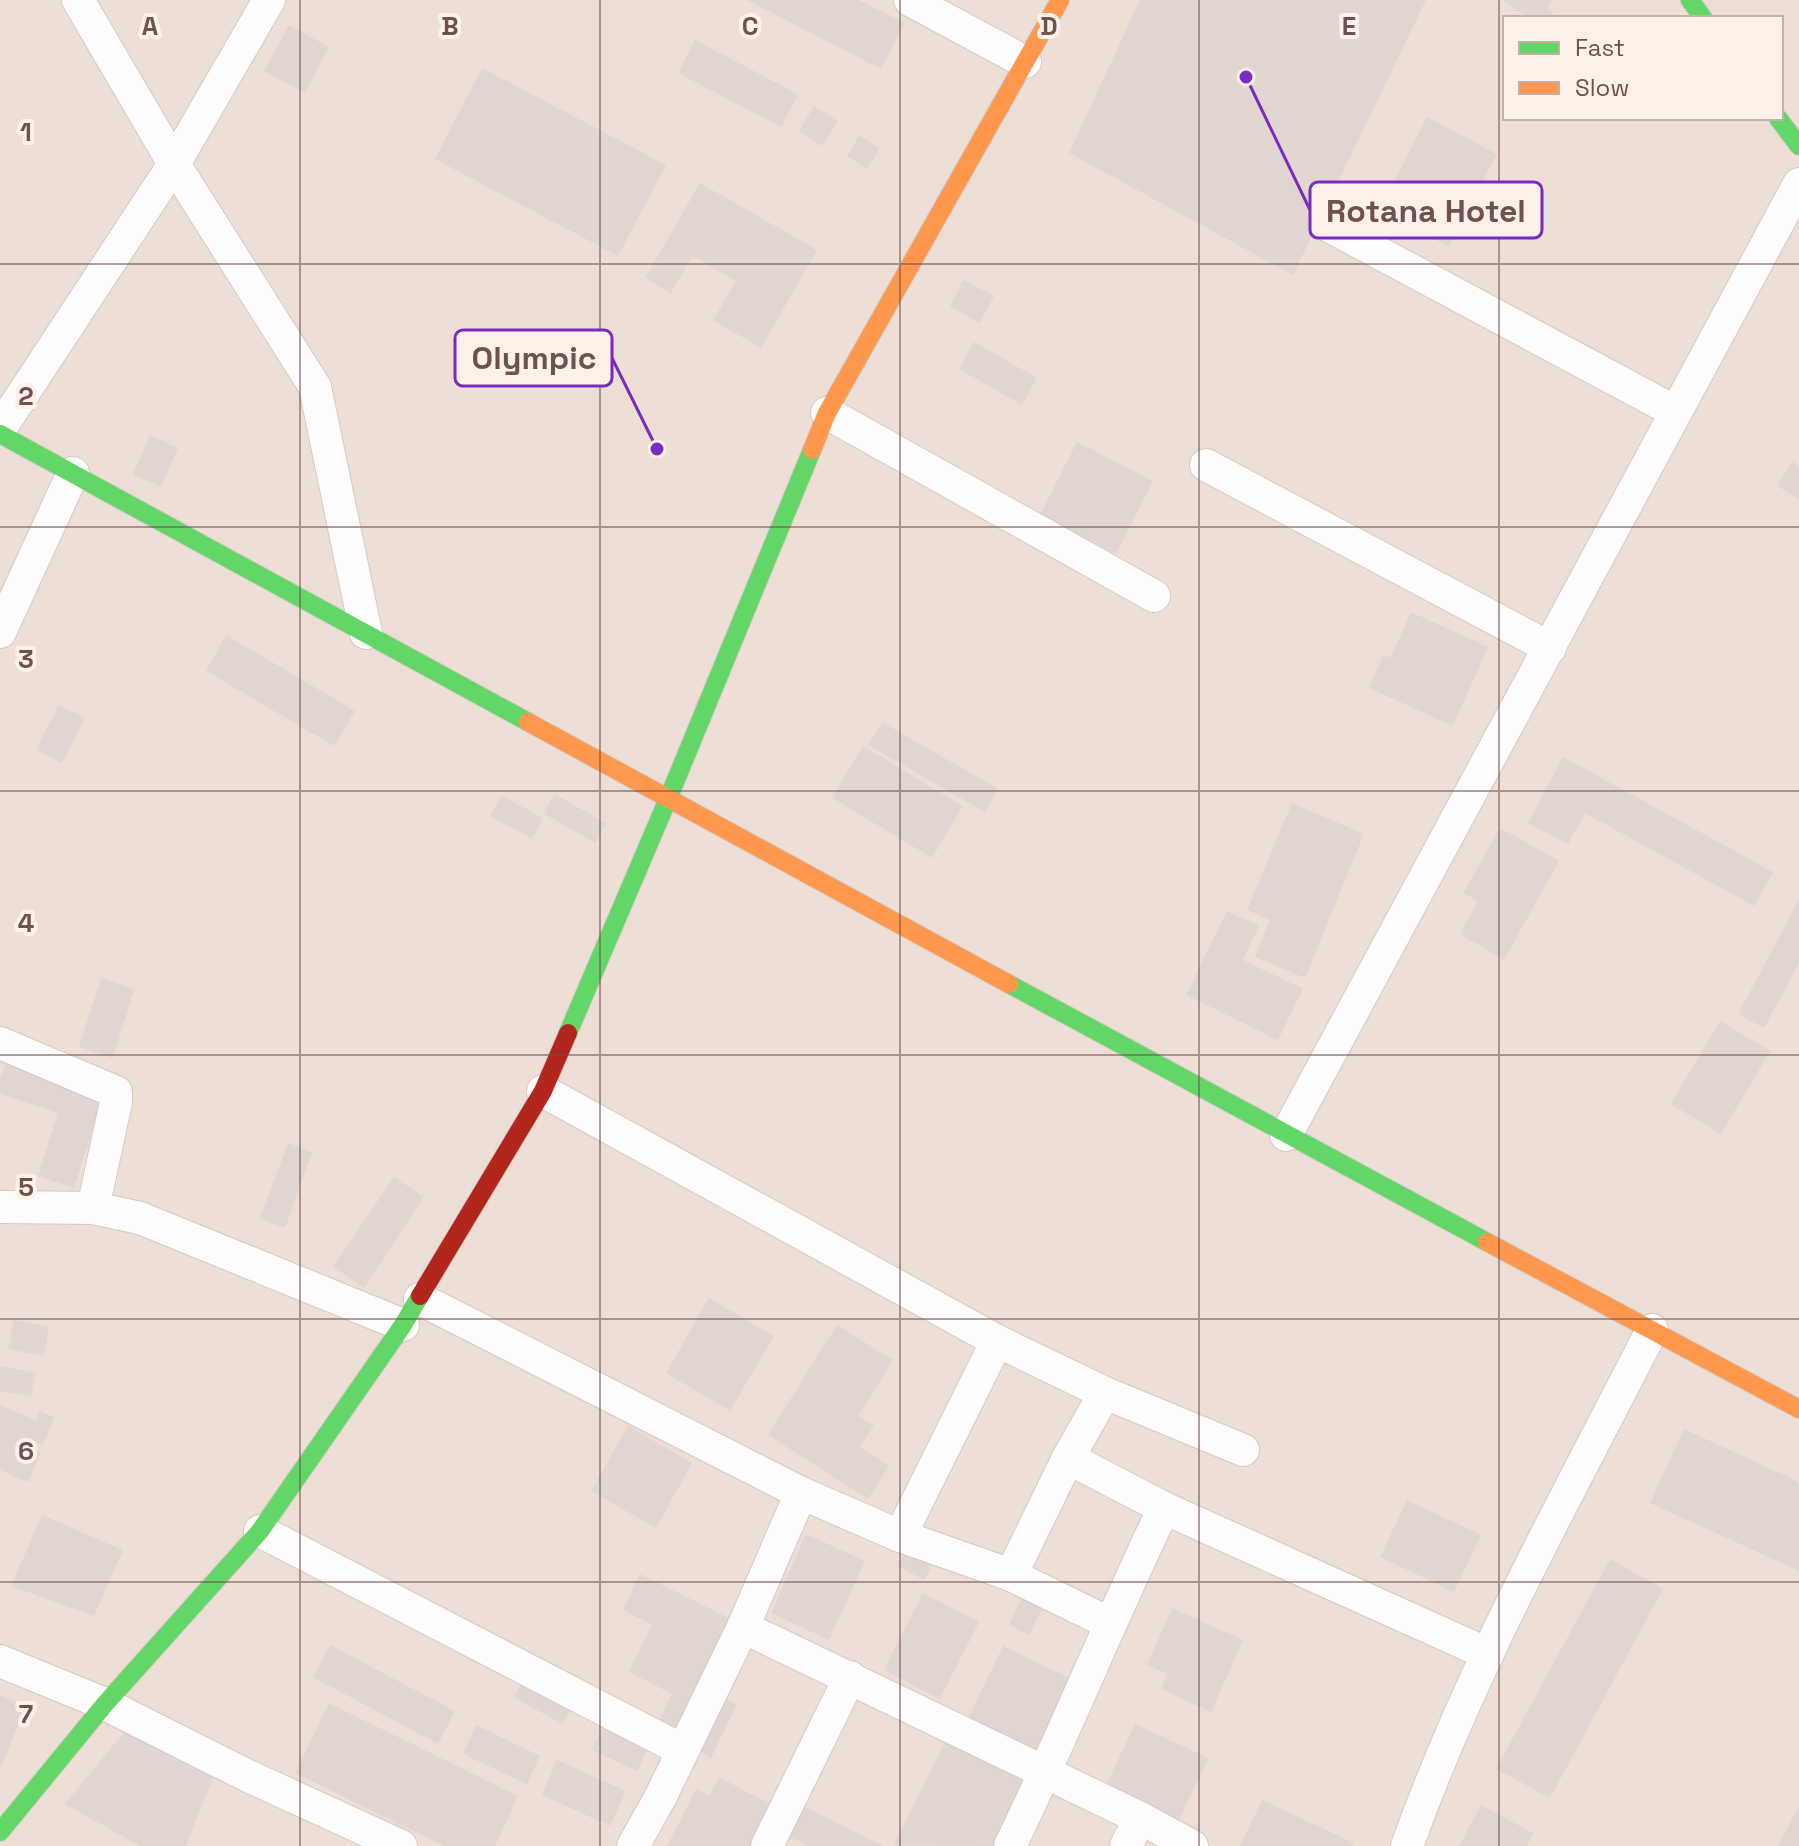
<svg xmlns="http://www.w3.org/2000/svg" width="1799" height="1846" viewBox="0 0 1799 1846" font-family="'Space Grotesk',sans-serif">
<style>
.residential{fill:#eddfd6;fill-rule:evenodd}
.building{fill:#e1d6d1}
.lines{fill:none;stroke-linecap:round;stroke-linejoin:round}
.street-casing{stroke:#d3cac6;stroke-width:34}
.fast-casing{stroke:#d4c9c4;stroke-width:20}
.slow-casing{stroke:#d4c9c4;stroke-width:20}
.jam-casing{stroke:#d4c9c4;stroke-width:20}
.street{stroke:#fefcfc;stroke-width:32}
.fast{stroke:#63d668;stroke-width:18}
.slow{stroke:#ff974d;stroke-width:18}
.jam{stroke:#b3261e;stroke-width:18}
.grid{fill:none;stroke:#6f524c;stroke-width:2;stroke-opacity:0.55}
.grid-label{font-size:26px;text-anchor:middle;font-weight:bold;fill:#6f524c;stroke:#fdf1e9;stroke-width:8;stroke-linejoin:round;paint-order:stroke}
.leader{fill:none;stroke:#7b2cbf;stroke-width:3}
.callout-dot{fill:#7b2cbf;stroke:#fdf1e9;stroke-width:3}
.callout{fill:#fdf1e9;stroke:#7b2cbf;stroke-width:3}
.callout-label{font-size:32px;text-anchor:middle;font-weight:bold;fill:#6f524c}
</style>
<rect width="100%" height="100%" fill="#f5eee8"/>
<path class="residential" d="M0 0H1799V1846H0ZM1505 18H1781V118H1505Z"/>
<g class="building">
<polygon points="747,0 859,0 904,23 881,69"/>
<polygon points="1140,0 1426,0 1293,275 1069,153"/>
<polygon points="1503,0 1553,0 1547,8 1553,12 1549,18 1528,18"/>
<polygon points="289,25 329,47 305,93 264,71"/>
<polygon points="695,40 798,94 781,127 678,73"/>
<polygon points="482,68 666,165 618,256 435,159"/>
<polygon points="814,106 838,121 822,146 799,131"/>
<polygon points="1427,117 1497,154 1449,247 1380,209"/>
<polygon points="859,136 880,148 867,169 847,156"/>
<polygon points="700,183 817,250 761,348 713,320 736,281 692,256 671,293 645,278"/>
<polygon points="963,280 994,296 980,323 950,307"/>
<polygon points="974,342 1037,378 1022,405 959,369"/>
<polygon points="150,435 178,448 161,487 133,474"/>
<polygon points="1077,442 1153,481 1116,554 1040,515"/>
<polygon points="1792,461 1799,466 1799,499 1777,486"/>
<polygon points="1411,612 1488,647 1453,726 1369,688 1383,656 1391,657"/>
<polygon points="226,635 355,711 334,746 206,671"/>
<polygon points="59,705 85,718 62,763 36,750"/>
<polygon points="882,722 998,789 985,812 868,745"/>
<polygon points="863,746 963,806 932,858 832,798"/>
<polygon points="1563,757 1773,872 1754,906 1585,813 1568,844 1528,823"/>
<polygon points="554,794 606,823 596,843 544,814"/>
<polygon points="501,795 543,818 532,839 490,816"/>
<polygon points="1292,803 1364,834 1305,978 1255,957 1270,920 1247,910"/>
<polygon points="1500,828 1559,861 1504,960 1460,934 1478,901 1463,893"/>
<polygon points="1799,900 1799,963 1764,1028 1738,1014"/>
<polygon points="1227,911 1259,926 1243,960 1303,989 1278,1040 1186,995"/>
<polygon points="101,978 134,989 113,1058 79,1047"/>
<polygon points="1720,1021 1770,1051 1721,1134 1671,1104"/>
<polygon points="7,1058 105,1090 74,1188 38,1176 58,1113 0,1094 0,1080"/>
<polygon points="288,1143 312,1152 285,1228 260,1219"/>
<polygon points="394,1177 424,1197 364,1288 333,1267"/>
<polygon points="709,1298 774,1336 730,1411 666,1373"/>
<polygon points="14,1320 49,1327 44,1356 8,1349"/>
<polygon points="837,1325 893,1360 858,1416 874,1425 860,1447 889,1466 868,1499 768,1435"/>
<polygon points="0,1366 36,1373 31,1396 0,1391"/>
<polygon points="0,1405 36,1420 39,1411 54,1417 43,1445 32,1441 29,1447 41,1452 28,1482 0,1470"/>
<polygon points="628,1426 692,1463 656,1528 591,1491"/>
<polygon points="1684,1429 1799,1482 1799,1571 1650,1503"/>
<polygon points="1407,1500 1481,1535 1454,1592 1380,1557"/>
<polygon points="42,1515 123,1550 94,1616 11,1586"/>
<polygon points="806,1534 865,1561 829,1640 771,1613"/>
<polygon points="910,1542 937,1556 924,1580 897,1566"/>
<polygon points="1610,1559 1663,1589 1550,1798 1496,1769"/>
<polygon points="640,1574 735,1621 679,1734 658,1723 672,1694 629,1672 652,1625 623,1610"/>
<polygon points="923,1593 979,1622 940,1699 884,1670"/>
<polygon points="1024,1593 1045,1603 1029,1635 1009,1625"/>
<polygon points="1172,1608 1243,1640 1211,1712 1161,1689 1167,1674 1147,1665"/>
<polygon points="330,1645 455,1711 438,1744 313,1677"/>
<polygon points="1003,1646 1073,1680 1037,1757 966,1723"/>
<polygon points="526,1675 575,1702 563,1724 514,1698"/>
<polygon points="713,1692 737,1704 711,1758 687,1748"/>
<polygon points="0,1696 26,1706 0,1770"/>
<polygon points="329,1703 518,1796 495,1846 444,1846 295,1773"/>
<polygon points="604,1724 649,1745 637,1771 592,1750"/>
<polygon points="1135,1724 1208,1758 1175,1829 1102,1794"/>
<polygon points="130,1725 216,1770 186,1846 140,1846 65,1804"/>
<polygon points="476,1725 540,1756 527,1784 463,1754"/>
<polygon points="946,1741 1029,1783 998,1846 894,1845"/>
<polygon points="557,1760 626,1791 610,1826 542,1795"/>
<polygon points="719,1777 773,1806 752,1846 667,1846 696,1789 709,1796"/>
<polygon points="1262,1800 1354,1843 1352,1846 1240,1846"/>
<polygon points="797,1803 883,1846 809,1846 782,1833"/>
<polygon points="1481,1805 1533,1833 1527,1846 1459,1846"/>
<polygon points="1799,1806 1799,1846 1778,1846"/>
</g>
<g class="lines">
<defs>
<g id="street">
<polyline points="78,0 174,164 315,387 366,633"/>
<polyline points="910,0 1025,62"/>
<polyline points="1329,226 1674,411"/>
<polyline points="827,413 1154,596"/>
<polyline points="0,429 174,164 269,0"/>
<polyline points="1206,465 1550,648"/>
<polyline points="0,632 73,473"/>
<polyline points="0,1043 116,1092 116,1102 93,1208"/>
<polyline points="543,1091 997,1341"/>
<polyline points="1286,1135 1799,184"/>
<polyline points="0,1207 93,1208 140,1218 403,1325"/>
<polyline points="420,1299 801,1493 900,1536 1011,1575 1109,1623"/>
<polyline points="1068,1458 1105,1393"/>
<polyline points="260,1531 682,1750"/>
<polyline points="900,1536 997,1341 1105,1393 1243,1450"/>
<polyline points="1011,1575 1068,1458 1164,1508 1488,1654"/>
<polyline points="743,1627 801,1493"/>
<polyline points="0,1661 105,1704 246,1775 401,1846"/>
<polyline points="633,1846 661,1796 743,1627 1140,1818 1192,1846"/>
<polyline points="767,1846 850,1677"/>
<path d="M1010 1846C1064 1735 1110 1620 1164 1508"/>
<polyline points="1126,1846 1140,1818"/>
<path d="M1407 1846C1471 1667 1566 1499 1652 1330"/>
</g>
<g id="fast">
<polyline points="1690,0 1703,18"/>
<polyline points="1778,118 1799,146"/>
<polyline points="0,434 528,722"/>
<polyline points="1009,984 1487,1242"/>
<polyline points="568,1033 668,799 812,450"/>
<polyline points="0,1832 105,1704 260,1531 403,1325 420,1296"/>
</g>
<g id="slow">
<polyline points="812,450 827,413 1060,0"/>
<polyline points="528,722 1009,984"/>
<polyline points="1487,1242 1799,1409"/>
</g>
<polyline id="jam" points="420,1296 543,1091 568,1033"/>
</defs>
<use href="#street" class="street-casing"/>
<use href="#fast" class="fast-casing"/>
<use href="#slow" class="slow-casing"/>
<use href="#jam" class="jam-casing"/>
<use href="#street" class="street"/>
<use href="#fast" class="fast"/>
<use href="#slow" class="slow"/>
<use href="#jam" class="jam"/>
</g>
<path class="grid" d="M300 0V1846M600 0V1846M900 0V1846M1199 0V1846M1499 0V1846M0 264H1799M0 527H1799M0 791H1799M0 1055H1799M0 1319H1799M0 1582H1799"/>
<g class="grid-label">
<text x="150" y="35">A</text>
<text x="450" y="35">B</text>
<text x="750" y="35">C</text>
<text x="1049" y="35">D</text>
<text x="1349" y="35">E</text>
<text x="26" y="141">1</text>
<text x="26" y="405">2</text>
<text x="26" y="668">3</text>
<text x="26" y="932">4</text>
<text x="26" y="1196">5</text>
<text x="26" y="1460">6</text>
<text x="26" y="1723">7</text>
</g>
<path class="leader" d="M1246 77L1310 210M657 449L612 358"/>
<g class="callout-dot">
<circle cx="1246" cy="77" r="8"/>
<circle cx="657" cy="449" r="8"/>
</g>
<g class="callout">
<rect x="1310" y="182" width="232" height="56" rx="8"/>
<rect x="455" y="330" width="157" height="56" rx="8"/>
</g>
<g class="callout-label">
<text x="1426" y="222">Rotana Hotel</text>
<text x="534" y="369">Olympic</text>
</g>
<rect x="1503" y="16" width="280" height="104" fill="#fdf1e9" stroke="#c4b1aa" stroke-width="2"/>
<rect x="1519" y="42" width="40" height="12" fill="#63d668" stroke="#c4b1aa" stroke-width="2"/>
<text x="1575" y="56" font-size="24" fill="#6f524c">Fast</text>
<rect x="1519" y="82" width="40" height="12" fill="#ff974d" stroke="#c4b1aa" stroke-width="2"/>
<text x="1575" y="96" font-size="24" fill="#6f524c">Slow</text>
</svg>
